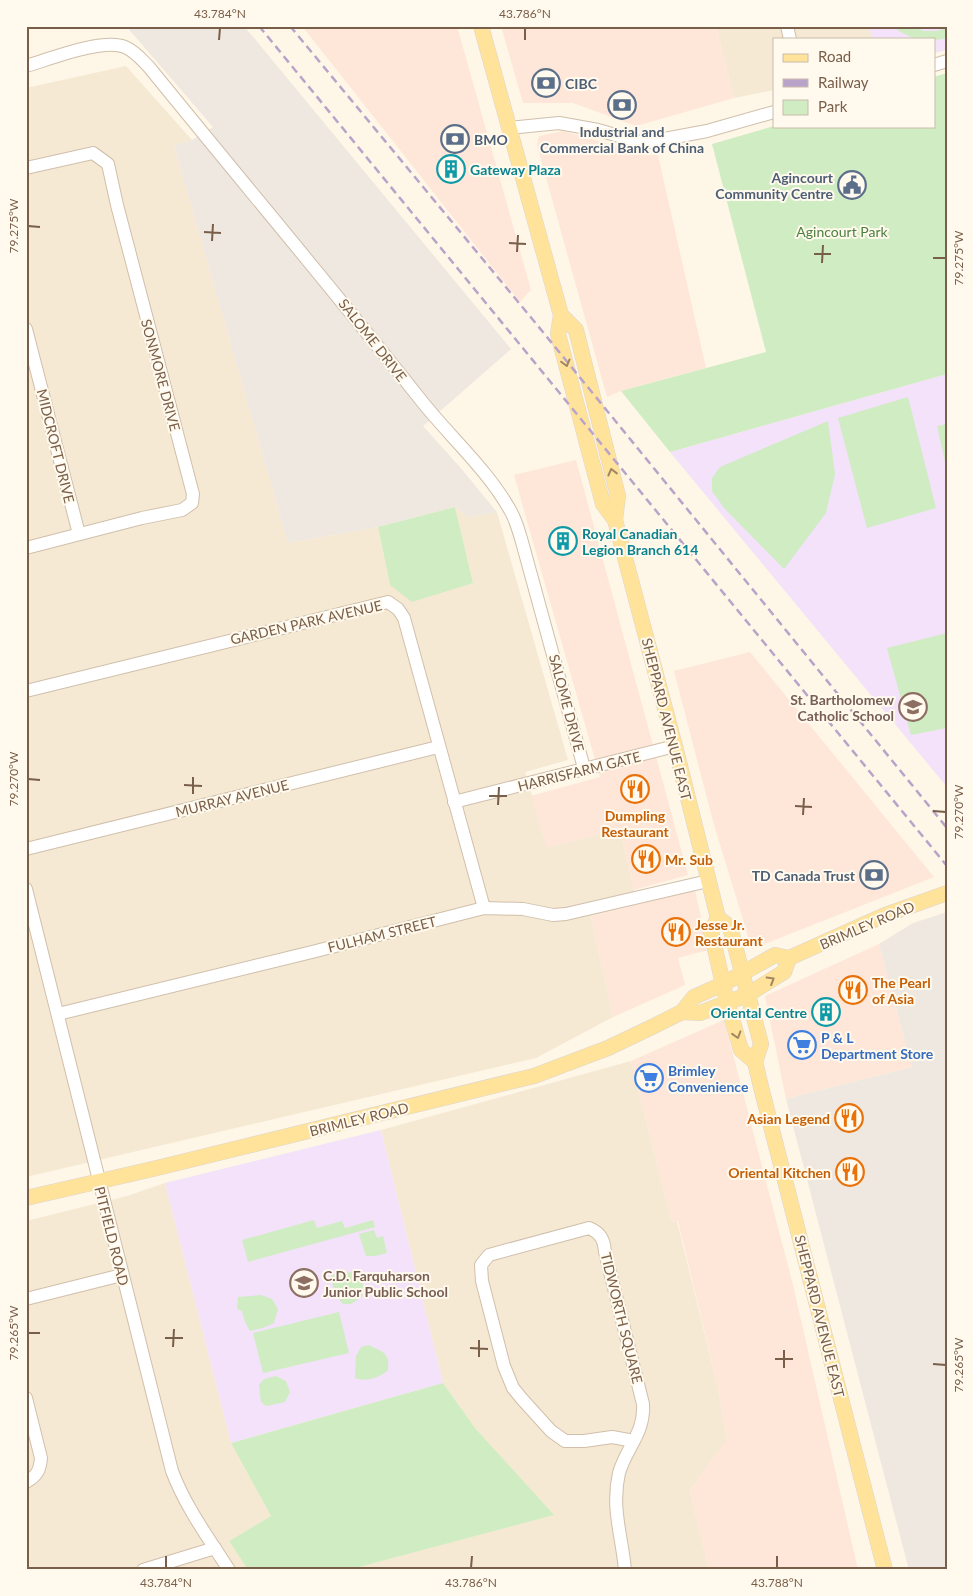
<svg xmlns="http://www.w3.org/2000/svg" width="973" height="1596" viewBox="0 0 973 1596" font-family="Lato,sans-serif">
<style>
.residential{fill:#f6e9d4}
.commercial{fill:#fee7d9}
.industrial{fill:#eee8e0}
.education{fill:#f3e2fa}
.green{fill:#d0ecc3}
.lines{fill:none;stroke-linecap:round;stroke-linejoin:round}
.minor-casing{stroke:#d0bfab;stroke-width:14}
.major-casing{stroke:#dcd5d0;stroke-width:16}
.minor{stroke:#fff;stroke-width:12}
.major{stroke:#ffe39b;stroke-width:15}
.rail{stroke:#baa3c9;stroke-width:2.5;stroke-dasharray:8 5;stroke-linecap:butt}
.oneway{stroke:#a18662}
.ticks{fill:none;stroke:#795e49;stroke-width:2}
.labels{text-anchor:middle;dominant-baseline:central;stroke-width:4;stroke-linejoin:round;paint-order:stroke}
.service-label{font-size:14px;font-weight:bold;fill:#4e5e75;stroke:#fffaed;text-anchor:start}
.culture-label{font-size:14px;font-weight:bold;fill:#0d838f;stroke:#fffaed;text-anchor:start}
.park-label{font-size:14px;fill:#4c8040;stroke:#fffaed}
.street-label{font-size:14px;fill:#795e49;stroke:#fffaed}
.education-label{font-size:14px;font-weight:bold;fill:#785e54;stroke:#fffaed;text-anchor:end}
.food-label{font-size:14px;font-weight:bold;fill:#c56008;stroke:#fffaed;text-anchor:start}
.shop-label{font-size:14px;font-weight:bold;fill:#366cbe;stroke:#fffaed;text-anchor:start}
.neatline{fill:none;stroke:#795e49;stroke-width:2}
.ticks-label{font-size:12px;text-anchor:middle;fill:#795e49}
</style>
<rect width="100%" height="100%" fill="#fef6e6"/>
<g class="residential">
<polygon points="716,26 869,26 872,39 774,39 774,90 734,98"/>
<polygon points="126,66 192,140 174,145 288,543 378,527 390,585 473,583 455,507 469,517 497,512 568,760 525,772 547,847 620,829 637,904 591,916 613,1017 536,1058 26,1177 26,88"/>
<polygon points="631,1061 672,1222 677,1221 719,1392 727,1440 690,1490 709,1570 348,1570 553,1515 475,1428 443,1383 381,1130"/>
<polygon points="165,1183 231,1443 271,1516 229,1541 248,1570 26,1570 26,1221 127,1196"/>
</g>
<g class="commercial">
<polygon points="302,26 457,26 531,290 520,302"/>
<polygon points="501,26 716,26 734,98 636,126 573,103 523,103"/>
<polygon points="563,131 649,155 658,155 706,368 621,391 607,397 537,145 539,136"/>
<polygon points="576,460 688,875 634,890 620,829 547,848 531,796 600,777 514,475"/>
<polygon points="750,652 934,877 752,949 714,825 674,671"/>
<polygon points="695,890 708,950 678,958 685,985 613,1017 591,916"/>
<polygon points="879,944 912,1067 786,1099 765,996"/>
<polygon points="724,1020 793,1285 858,1570 709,1570 690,1490 727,1439 719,1392 678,1221 672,1222 631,1061"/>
</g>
<g class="industrial">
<polygon points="126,26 244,26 511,349 423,426 459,466 497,512 469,517 455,507 378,527 288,543 174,145 192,140 213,127"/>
<polygon points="947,912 947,1570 909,1570 786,1099 912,1067 879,944 913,923"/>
</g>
<g class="education">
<polygon points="869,26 947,26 947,50 934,53 934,39 872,39"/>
<polygon points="947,374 947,787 670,452"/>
<polygon points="381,1130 443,1383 231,1443 165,1183"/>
</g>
<g class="green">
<path d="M892 26H910L924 31H936L947 28V38C928 43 908 39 892 26Z"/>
<polygon points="947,73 947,374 670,452 621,391 766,352 712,144 774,126 934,126 934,77"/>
<polygon points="908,397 936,508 867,528 838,418"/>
<polygon points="828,421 835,474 826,513 784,569 724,508 712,491 712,478 720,467"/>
<polygon points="947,424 947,470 937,426"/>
<polygon points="455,507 473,583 412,602 390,585 378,527"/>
<polygon points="947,633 947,728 911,735 887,648"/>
<polygon points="314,1220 317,1228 342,1221 345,1228 373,1220 375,1227 248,1262 242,1240"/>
<polygon points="374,1230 377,1238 383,1236 387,1253 375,1256 366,1256 359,1234"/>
<path d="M351 1272C364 1278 364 1284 362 1297L351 1304H343C335 1295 332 1287 331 1275Z"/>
<polygon points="261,1295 272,1299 278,1309 274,1323 263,1328 250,1331 245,1322 242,1311 237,1309 238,1297"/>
<polygon points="339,1312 349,1353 263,1373 253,1333"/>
<path d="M369 1345C383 1352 390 1353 388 1370 380 1378 366 1382 355 1378L356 1356 361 1347Z"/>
<polygon points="276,1376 286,1381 290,1392 285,1402 266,1406 261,1402 259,1385 264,1379"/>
<polygon points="443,1383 475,1428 554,1515 348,1570 248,1570 229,1541 271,1516 231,1443"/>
</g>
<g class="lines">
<defs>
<g id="minor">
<polyline points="787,26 790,39"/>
<polyline points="934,65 947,61"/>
<path d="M26 66C50 59 103 38 125 47 135 51 142 60 149 67 239 178 331 287 420 399 449 436 487 469 510 510 516 520 519 532 522 542L584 768"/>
<polyline points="509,128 559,123 598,130 643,143 707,131 774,112"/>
<polyline points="26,168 93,153 108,164 117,205 193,494 192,503 182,510 142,518 26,548"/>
<polyline points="26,329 79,534"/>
<polyline points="26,691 388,602 398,609 404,618 484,908"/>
<polyline points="454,802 675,746"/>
<polyline points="26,849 438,747"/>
<path d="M26 889 172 1471C186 1508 208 1537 229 1570"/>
<polyline points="58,1014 312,952 484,908 523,909 553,915 566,914 708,881"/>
<polyline points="26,1299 122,1275"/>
<path d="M26 1398 41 1458C40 1470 37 1476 26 1482"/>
<polyline points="143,1570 215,1548"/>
<path d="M625 1570C622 1536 611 1508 619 1473 626 1448 645 1433 643 1404L605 1252C604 1240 601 1233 589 1228L489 1255 481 1265 482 1281 504 1366 513 1388 522 1399 551 1431 565 1441H584L612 1437 634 1441"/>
</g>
<g id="major">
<polyline points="481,26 561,315 558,334 603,504 615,520"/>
<polyline points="561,315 576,330 618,496 615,520 675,746 718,918 730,927 761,1044 755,1062 762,1091 885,1570"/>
<polyline points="718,918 711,931 727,1002 741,1050 755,1062"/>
<polyline points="682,1012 700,1013 747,995 784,972 789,958"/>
<polyline points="26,1198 157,1168 534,1076 608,1048 652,1027 682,1012 694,997 723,984 775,955 789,958 885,915 947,893"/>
</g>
</defs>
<use href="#minor" class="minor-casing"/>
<use href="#major" class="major-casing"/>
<use href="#minor" class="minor"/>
<use href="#major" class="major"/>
<g class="rail">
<polyline points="259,26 947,866"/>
<polyline points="290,26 538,326 947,828"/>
</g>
</g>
<defs><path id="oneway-chevron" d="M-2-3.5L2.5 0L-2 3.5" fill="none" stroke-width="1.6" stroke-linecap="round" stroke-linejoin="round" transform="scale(1.25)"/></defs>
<g class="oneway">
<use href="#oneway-chevron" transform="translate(566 363) rotate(75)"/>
<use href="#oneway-chevron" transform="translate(612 472) rotate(-104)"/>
<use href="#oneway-chevron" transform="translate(771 980) rotate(-31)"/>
<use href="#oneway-chevron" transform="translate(737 1035) rotate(73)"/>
</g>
<path class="ticks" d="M219 40 220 28M525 40V28M28 226 40 227M204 232 221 233M212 241 213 224M509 243 526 244M517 252 518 235M814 254H831M933 258H946M822 263 823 245M28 779 40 780M184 785 202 786M193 794V777M489 796H507M498 805 499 787M795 806 812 807M933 811 946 812M803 815 804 798M28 1333H40M165 1338H183M173 1347 174 1329M470 1348 488 1349M479 1357V1340M775 1359H793M933 1364 946 1365M784 1368V1350M166 1568V1556M471 1568 472 1556M777 1568V1556"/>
<defs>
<symbol id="bank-ring" viewBox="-11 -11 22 22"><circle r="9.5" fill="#fffaed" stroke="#5c6f8a" stroke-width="1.5"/><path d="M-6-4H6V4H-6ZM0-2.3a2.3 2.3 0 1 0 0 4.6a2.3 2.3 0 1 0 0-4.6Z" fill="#5c6f8a"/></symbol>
<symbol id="building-ring" viewBox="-11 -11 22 22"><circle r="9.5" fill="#fffaed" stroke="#0f9aa8" stroke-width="1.5"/><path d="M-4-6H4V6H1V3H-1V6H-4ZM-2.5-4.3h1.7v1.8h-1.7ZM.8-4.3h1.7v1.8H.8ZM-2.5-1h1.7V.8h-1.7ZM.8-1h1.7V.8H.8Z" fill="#0f9aa8"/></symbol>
<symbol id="civic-ring" viewBox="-11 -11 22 22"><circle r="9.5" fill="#fffaed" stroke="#5c6f8a" stroke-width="1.5"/><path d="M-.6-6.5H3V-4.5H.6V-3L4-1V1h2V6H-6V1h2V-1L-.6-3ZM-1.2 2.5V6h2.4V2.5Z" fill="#5c6f8a"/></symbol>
<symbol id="school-ring" viewBox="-11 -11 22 22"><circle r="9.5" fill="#fffaed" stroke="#8d6e63" stroke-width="1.5"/><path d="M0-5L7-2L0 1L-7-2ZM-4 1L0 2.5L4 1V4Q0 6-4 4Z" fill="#8d6e63"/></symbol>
<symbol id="restaurant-ring" viewBox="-11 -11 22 22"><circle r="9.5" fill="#fffaed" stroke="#e8710a" stroke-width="1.5"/><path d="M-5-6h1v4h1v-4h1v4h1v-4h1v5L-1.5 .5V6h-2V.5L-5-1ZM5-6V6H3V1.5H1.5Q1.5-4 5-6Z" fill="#e8710a"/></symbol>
<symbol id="supermarket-ring" viewBox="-11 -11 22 22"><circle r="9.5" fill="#fffaed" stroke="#3f7fe0" stroke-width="1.5"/><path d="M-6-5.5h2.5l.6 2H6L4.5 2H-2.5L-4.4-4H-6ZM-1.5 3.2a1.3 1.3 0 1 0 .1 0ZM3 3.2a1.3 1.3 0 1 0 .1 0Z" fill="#3f7fe0"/></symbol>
</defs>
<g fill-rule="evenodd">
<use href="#bank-ring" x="530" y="67" width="32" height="32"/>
<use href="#bank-ring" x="606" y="89" width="32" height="32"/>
<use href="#bank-ring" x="439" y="123" width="32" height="32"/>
<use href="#building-ring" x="435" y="153" width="32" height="32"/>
<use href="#civic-ring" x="836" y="169" width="32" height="32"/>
<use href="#building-ring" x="547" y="525" width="32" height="32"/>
<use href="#school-ring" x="897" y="691" width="32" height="32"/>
<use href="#restaurant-ring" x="619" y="773" width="32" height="32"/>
<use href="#restaurant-ring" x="630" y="843" width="32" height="32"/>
<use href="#bank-ring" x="858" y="859" width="32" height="32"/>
<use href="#restaurant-ring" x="660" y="916" width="32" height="32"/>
<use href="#restaurant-ring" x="837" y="974" width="32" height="32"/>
<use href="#building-ring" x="810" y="996" width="32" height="32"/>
<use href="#supermarket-ring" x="786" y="1029" width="32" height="32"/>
<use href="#supermarket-ring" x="633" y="1062" width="32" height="32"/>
<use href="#restaurant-ring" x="833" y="1102" width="32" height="32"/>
<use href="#restaurant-ring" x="834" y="1156" width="32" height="32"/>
<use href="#school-ring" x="288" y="1267" width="32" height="32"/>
</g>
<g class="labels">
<g class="service-label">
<text x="565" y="83">CIBC</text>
<text x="622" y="131" text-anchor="middle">Industrial and<tspan x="622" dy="16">Commercial Bank of China</tspan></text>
<text x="474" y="139">BMO</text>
<text x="833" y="177" text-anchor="end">Agincourt<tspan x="833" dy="16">Community Centre</tspan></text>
<text x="855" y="875" text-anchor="end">TD Canada Trust</text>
</g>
<g class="culture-label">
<text x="470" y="169">Gateway Plaza</text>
<text x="582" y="533">Royal Canadian<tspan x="582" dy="16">Legion Branch 614</tspan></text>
<text x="807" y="1012" text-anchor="end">Oriental Centre</text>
</g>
<g class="park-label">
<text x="842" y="231">Agincourt Park</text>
</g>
<g class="street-label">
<text transform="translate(373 340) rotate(52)">SALOME DRIVE</text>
<text transform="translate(161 375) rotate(75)">SONMORE DRIVE</text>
<text transform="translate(56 446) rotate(76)">MIDCROFT DRIVE</text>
<text transform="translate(306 622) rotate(-13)">GARDEN PARK AVENUE</text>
<text transform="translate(567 703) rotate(75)">SALOME DRIVE</text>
<text transform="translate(667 719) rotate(76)">SHEPPARD AVENUE EAST</text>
<text transform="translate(579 771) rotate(-14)">HARRISFARM GATE</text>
<text transform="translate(232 798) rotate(-14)">MURRAY AVENUE</text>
<text transform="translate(867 925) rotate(-23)">BRIMLEY ROAD</text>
<text transform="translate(382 934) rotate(-14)">FULHAM STREET</text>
<text transform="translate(359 1119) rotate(-14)">BRIMLEY ROAD</text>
<text transform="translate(112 1236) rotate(76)">PITFIELD ROAD</text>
<text transform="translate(820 1316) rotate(76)">SHEPPARD AVENUE EAST</text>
<text transform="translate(622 1318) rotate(76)">TIDWORTH SQUARE</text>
</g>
<g class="education-label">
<text x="894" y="699">St. Bartholomew<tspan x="894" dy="16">Catholic School</tspan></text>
<text x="323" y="1275" text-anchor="start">C.D. Farquharson<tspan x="323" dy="16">Junior Public School</tspan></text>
</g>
<g class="food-label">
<text x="635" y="815" text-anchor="middle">Dumpling<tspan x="635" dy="16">Restaurant</tspan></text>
<text x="665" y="859">Mr. Sub</text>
<text x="695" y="924">Jesse Jr.<tspan x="695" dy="16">Restaurant</tspan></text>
<text x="872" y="982">The Pearl<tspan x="872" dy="16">of Asia</tspan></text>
<text x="830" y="1118" text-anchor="end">Asian Legend</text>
<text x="831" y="1172" text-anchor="end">Oriental Kitchen</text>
</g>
<g class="shop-label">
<text x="821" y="1037">P &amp; L<tspan x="821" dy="16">Department Store</tspan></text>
<text x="668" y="1070">Brimley<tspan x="668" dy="16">Convenience</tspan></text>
</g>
</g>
<rect width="973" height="1596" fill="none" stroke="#fffaed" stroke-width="55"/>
<rect x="773" y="38" width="162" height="90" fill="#fffaed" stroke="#c9bcab"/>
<rect x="783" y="54" width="25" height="8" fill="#ffe39b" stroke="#c9bcab"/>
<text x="818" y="62" font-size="15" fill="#795e49">Road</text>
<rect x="783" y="79" width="25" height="8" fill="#baa3c9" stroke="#c9bcab"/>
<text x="818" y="88" font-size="15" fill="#795e49">Railway</text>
<rect x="783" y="100" width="25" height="15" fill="#d0ecc3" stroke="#c9bcab"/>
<text x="818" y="112" font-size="15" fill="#795e49">Park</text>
<rect x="28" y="28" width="918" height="1540" class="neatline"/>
<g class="ticks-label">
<text x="220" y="18">43.784°N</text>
<text x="525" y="18">43.786°N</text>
<text transform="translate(14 226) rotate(-90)" y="4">79.275°W</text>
<text transform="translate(959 258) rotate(-90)" y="4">79.275°W</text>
<text transform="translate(14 779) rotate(-90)" y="4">79.270°W</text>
<text transform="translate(959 812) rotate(-90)" y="4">79.270°W</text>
<text transform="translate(14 1333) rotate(-90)" y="4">79.265°W</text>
<text transform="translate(959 1365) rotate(-90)" y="4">79.265°W</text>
<text x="166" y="1587">43.784°N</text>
<text x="471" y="1587">43.786°N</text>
<text x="777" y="1587">43.788°N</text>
</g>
</svg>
